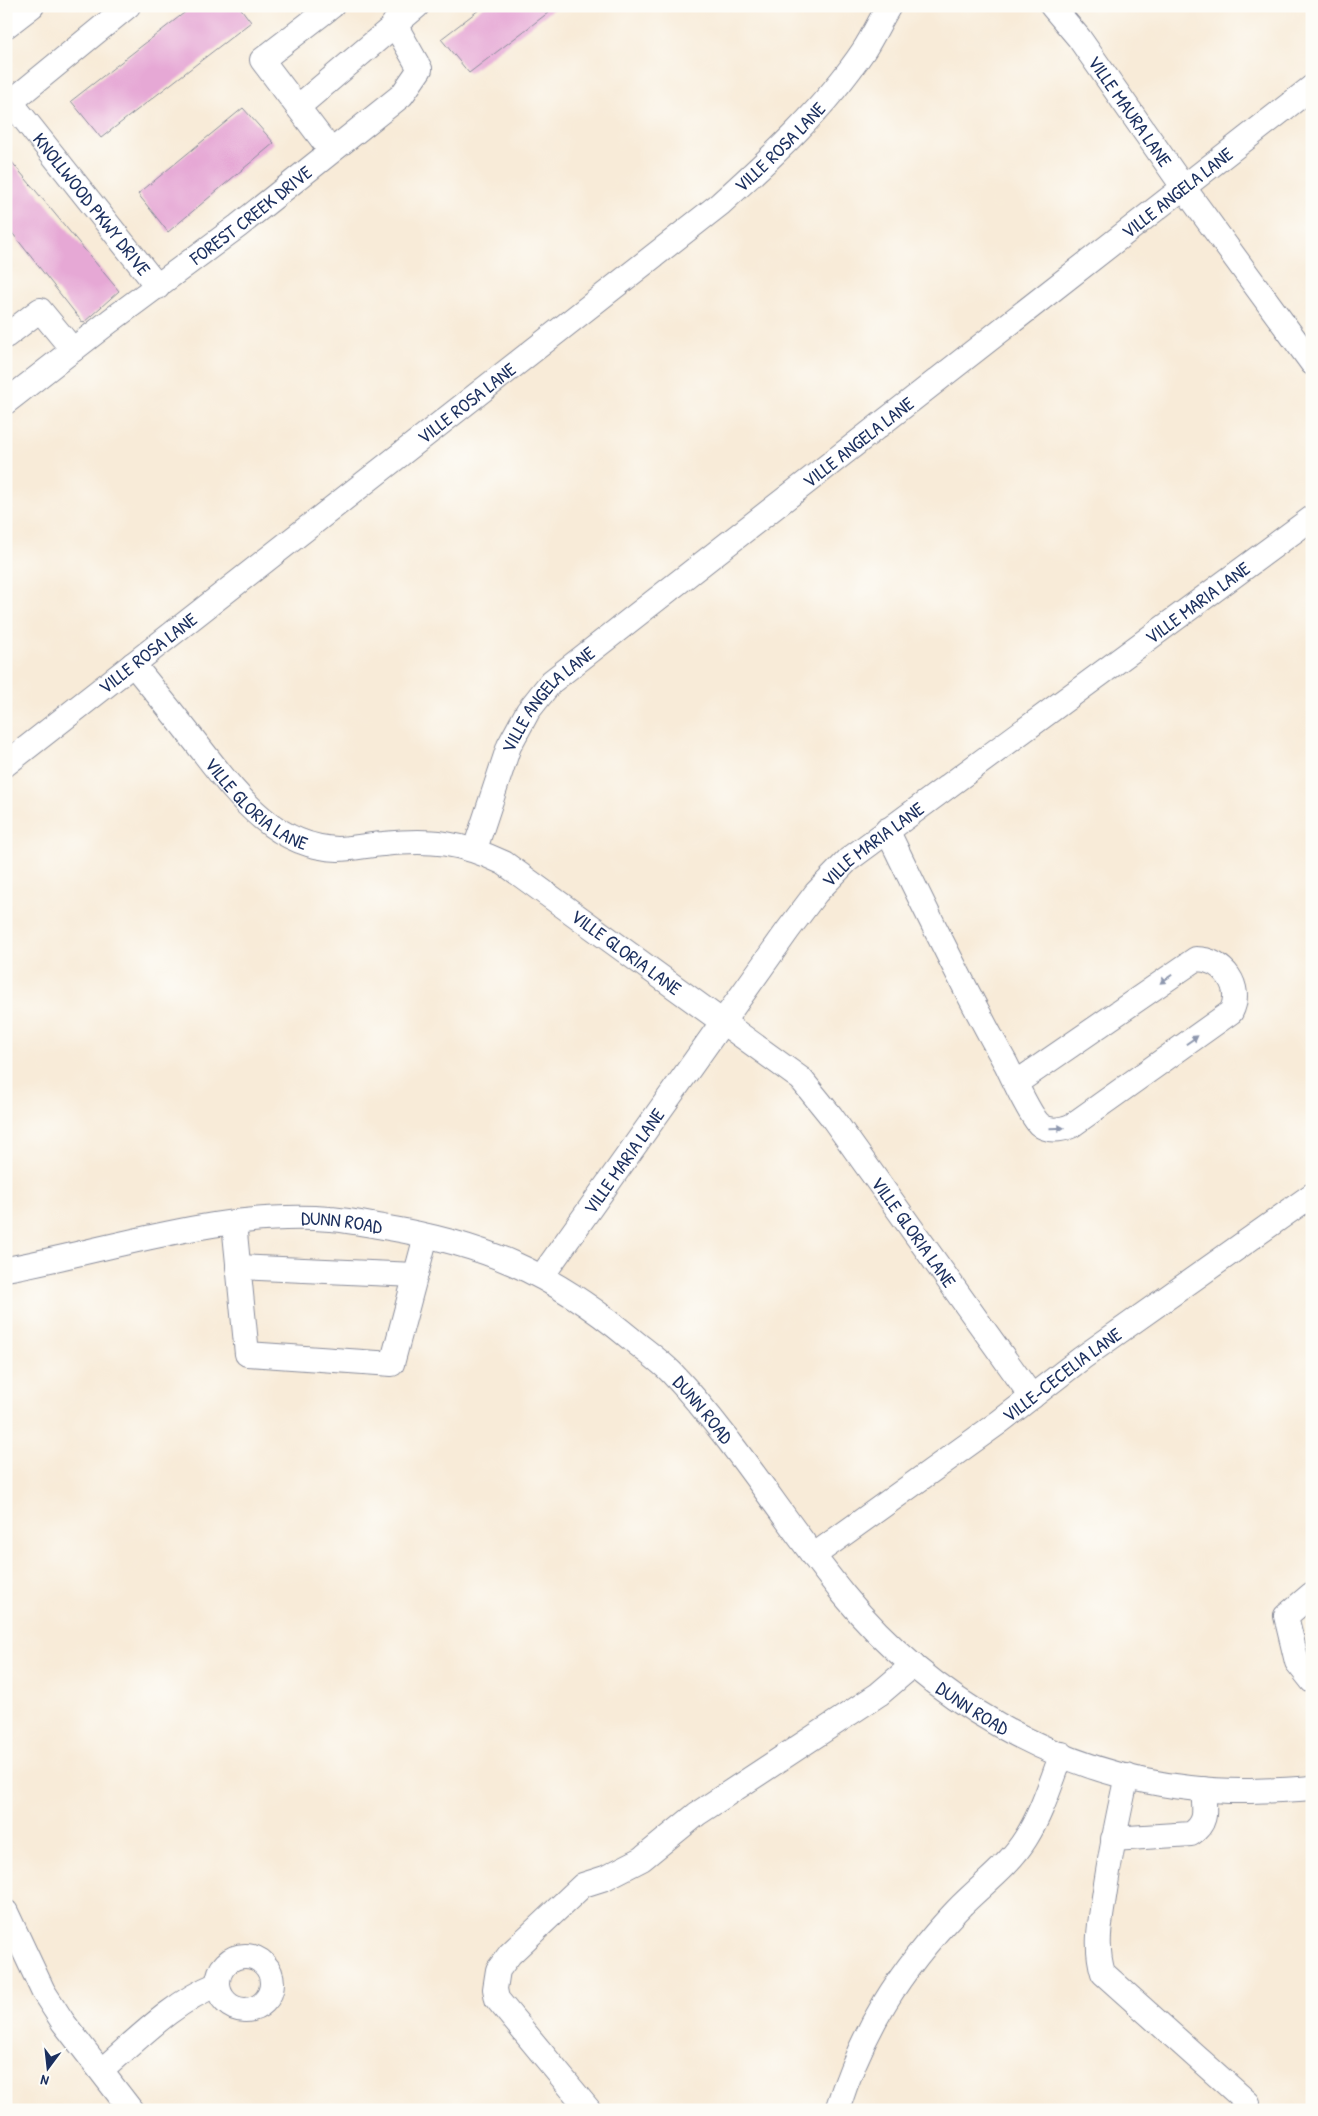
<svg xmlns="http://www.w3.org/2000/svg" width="1318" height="2116" viewBox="0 0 1318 2116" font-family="'Patrick Hand',sans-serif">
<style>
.building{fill:#e6a8d5}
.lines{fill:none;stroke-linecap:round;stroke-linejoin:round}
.minor-casing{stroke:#8a8d9b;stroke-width:26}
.minor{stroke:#fff;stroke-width:24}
.oneway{fill:#8d97ae}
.labels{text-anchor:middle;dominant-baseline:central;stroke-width:4;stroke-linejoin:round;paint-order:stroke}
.street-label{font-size:19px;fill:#1b2f5e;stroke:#fdfcf7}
</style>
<rect width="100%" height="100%" fill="#fdfcf7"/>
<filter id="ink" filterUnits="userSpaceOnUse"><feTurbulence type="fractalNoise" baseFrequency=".02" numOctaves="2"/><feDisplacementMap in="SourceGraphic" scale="10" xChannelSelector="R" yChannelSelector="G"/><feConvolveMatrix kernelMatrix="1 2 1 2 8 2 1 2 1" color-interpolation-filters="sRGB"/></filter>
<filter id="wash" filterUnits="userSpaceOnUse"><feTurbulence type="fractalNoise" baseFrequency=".0096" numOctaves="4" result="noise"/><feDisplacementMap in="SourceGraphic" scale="20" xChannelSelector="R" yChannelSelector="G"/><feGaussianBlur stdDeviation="1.12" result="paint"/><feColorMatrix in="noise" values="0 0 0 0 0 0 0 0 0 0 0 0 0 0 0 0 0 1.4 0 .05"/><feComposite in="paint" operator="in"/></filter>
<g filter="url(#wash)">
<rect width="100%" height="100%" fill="#f8ebd8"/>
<g id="blocks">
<g class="building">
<polygon points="193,6 239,6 251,22 101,138 71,101"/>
<polygon points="484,6 557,6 469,73 441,39"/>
<polygon points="243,108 274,143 168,232 138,194"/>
<polygon points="6,155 119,291 83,323 6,225"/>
</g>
</g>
</g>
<g filter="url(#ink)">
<use href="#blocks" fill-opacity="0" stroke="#8a8d9b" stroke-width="1"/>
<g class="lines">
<defs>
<g id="minor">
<path id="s1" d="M1052 6 1079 38 1184 188 1312 363"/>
<polyline points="6,26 32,6"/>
<path id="s2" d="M6 96 158 287"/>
<polyline points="6,106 128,6"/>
<polyline points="298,107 417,6"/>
<polyline points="331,151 262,60 332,6"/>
<polyline points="6,336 40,310 73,350"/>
<path id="s3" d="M6 402 110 321 238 226 402 95 420 69 394 23"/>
<path id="s4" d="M133 664C155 691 176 717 197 744 234 791 272 847 338 849 352 849 368 845 383 844 431 839 460 842 504 863L801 1079 831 1116 1032 1397"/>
<path id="s5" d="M6 764 720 204C772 157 825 108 864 50 873 36 880 21 889 6"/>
<path d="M887 830C925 909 963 987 1006 1064 1013 1078 1029 1114 1039 1124 1048 1132 1061 1130 1071 1126L1231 1012C1244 987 1223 959 1196 959L1016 1083"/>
<path id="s6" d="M475 849 509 746 528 711 551 682 1312 87"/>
<polyline points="234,1223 247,1354 392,1364 426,1236"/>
<polyline points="238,1267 415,1275"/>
<path id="s7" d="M6 1269C112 1250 221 1210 330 1219 347 1220 365 1224 383 1227 485 1244 550 1272 630 1338 643 1349 659 1360 671 1372 736 1441 785 1523 844 1595 928 1698 1057 1774 1190 1788 1230 1793 1271 1791 1312 1788"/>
<path id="s8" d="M542 1276 788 930 816 893 848 860 1312 518"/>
<path id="s9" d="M813 1556 998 1423 1082 1358 1312 1195"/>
<polyline points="1312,1594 1286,1616 1297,1662 1312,1681"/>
<path d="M1127 1776C1118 1816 1110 1856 1104 1897 1100 1923 1095 1947 1103 1973L1248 2103"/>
<path d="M1113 1839 1191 1834C1209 1822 1204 1809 1203 1789"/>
<polyline points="6,1912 43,1991 63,2022 131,2110"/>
<circle cx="245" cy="1983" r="27"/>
<path d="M102 2070C138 2039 173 2002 218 1984"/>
<polyline points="589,2110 497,1999 495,1989 498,1970 510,1954 583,1885 605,1878 642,1859 697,1814 879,1694 913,1665"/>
<path d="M837 2110C863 2029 899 1971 957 1910 980 1886 1009 1866 1026 1838 1042 1813 1051 1782 1062 1754"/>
</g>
</defs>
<use href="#minor" class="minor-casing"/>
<use href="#minor" class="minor"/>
</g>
<defs><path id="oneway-solid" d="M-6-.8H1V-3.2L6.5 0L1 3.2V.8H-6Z" transform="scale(1.25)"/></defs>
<g class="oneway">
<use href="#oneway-solid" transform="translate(1166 979) rotate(145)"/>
<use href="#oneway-solid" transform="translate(1192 1040) rotate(-35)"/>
<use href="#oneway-solid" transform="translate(1057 1128) rotate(-1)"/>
</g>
</g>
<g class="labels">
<g class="street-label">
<text stroke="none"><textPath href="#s1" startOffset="131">VILLE MAURA LANE</textPath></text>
<text stroke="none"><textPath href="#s5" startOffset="990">VILLE ROSA LANE</textPath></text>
<text stroke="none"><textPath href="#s6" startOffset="980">VILLE ANGELA LANE</textPath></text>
<text stroke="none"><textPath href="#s2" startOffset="138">KNOLLWOOD PKWY DRIVE</textPath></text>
<text stroke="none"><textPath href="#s3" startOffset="308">FOREST CREEK DRIVE</textPath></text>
<text stroke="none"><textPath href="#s5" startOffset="585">VILLE ROSA LANE</textPath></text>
<text stroke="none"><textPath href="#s6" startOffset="575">VILLE ANGELA LANE</textPath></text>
<text stroke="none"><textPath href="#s8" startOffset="951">VILLE MARIA LANE</textPath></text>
<text stroke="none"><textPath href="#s5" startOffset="180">VILLE ROSA LANE</textPath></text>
<text stroke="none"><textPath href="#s6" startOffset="170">VILLE ANGELA LANE</textPath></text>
<text stroke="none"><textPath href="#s4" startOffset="188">VILLE GLORIA LANE</textPath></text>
<text stroke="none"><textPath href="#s8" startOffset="546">VILLE MARIA LANE</textPath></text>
<text stroke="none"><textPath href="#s4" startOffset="606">VILLE GLORIA LANE</textPath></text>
<text stroke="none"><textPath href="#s8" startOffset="141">VILLE MARIA LANE</textPath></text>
<text stroke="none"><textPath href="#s7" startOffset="341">DUNN ROAD</textPath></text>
<text stroke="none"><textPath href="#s4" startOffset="1012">VILLE GLORIA LANE</textPath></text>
<text stroke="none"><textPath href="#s9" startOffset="308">VILLE-CECELIA LANE</textPath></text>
<text stroke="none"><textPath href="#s7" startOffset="760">DUNN ROAD</textPath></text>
<text stroke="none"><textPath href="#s7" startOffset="1165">DUNN ROAD</textPath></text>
</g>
</g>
<rect width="1318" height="2116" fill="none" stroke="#fdfcf7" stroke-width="25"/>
<g transform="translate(48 2068) rotate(195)" stroke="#fdfcf7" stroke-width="4" paint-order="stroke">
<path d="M0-4L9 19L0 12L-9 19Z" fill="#1b2f5e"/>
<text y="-8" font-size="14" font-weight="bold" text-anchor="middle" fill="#1b2f5e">N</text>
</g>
</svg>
